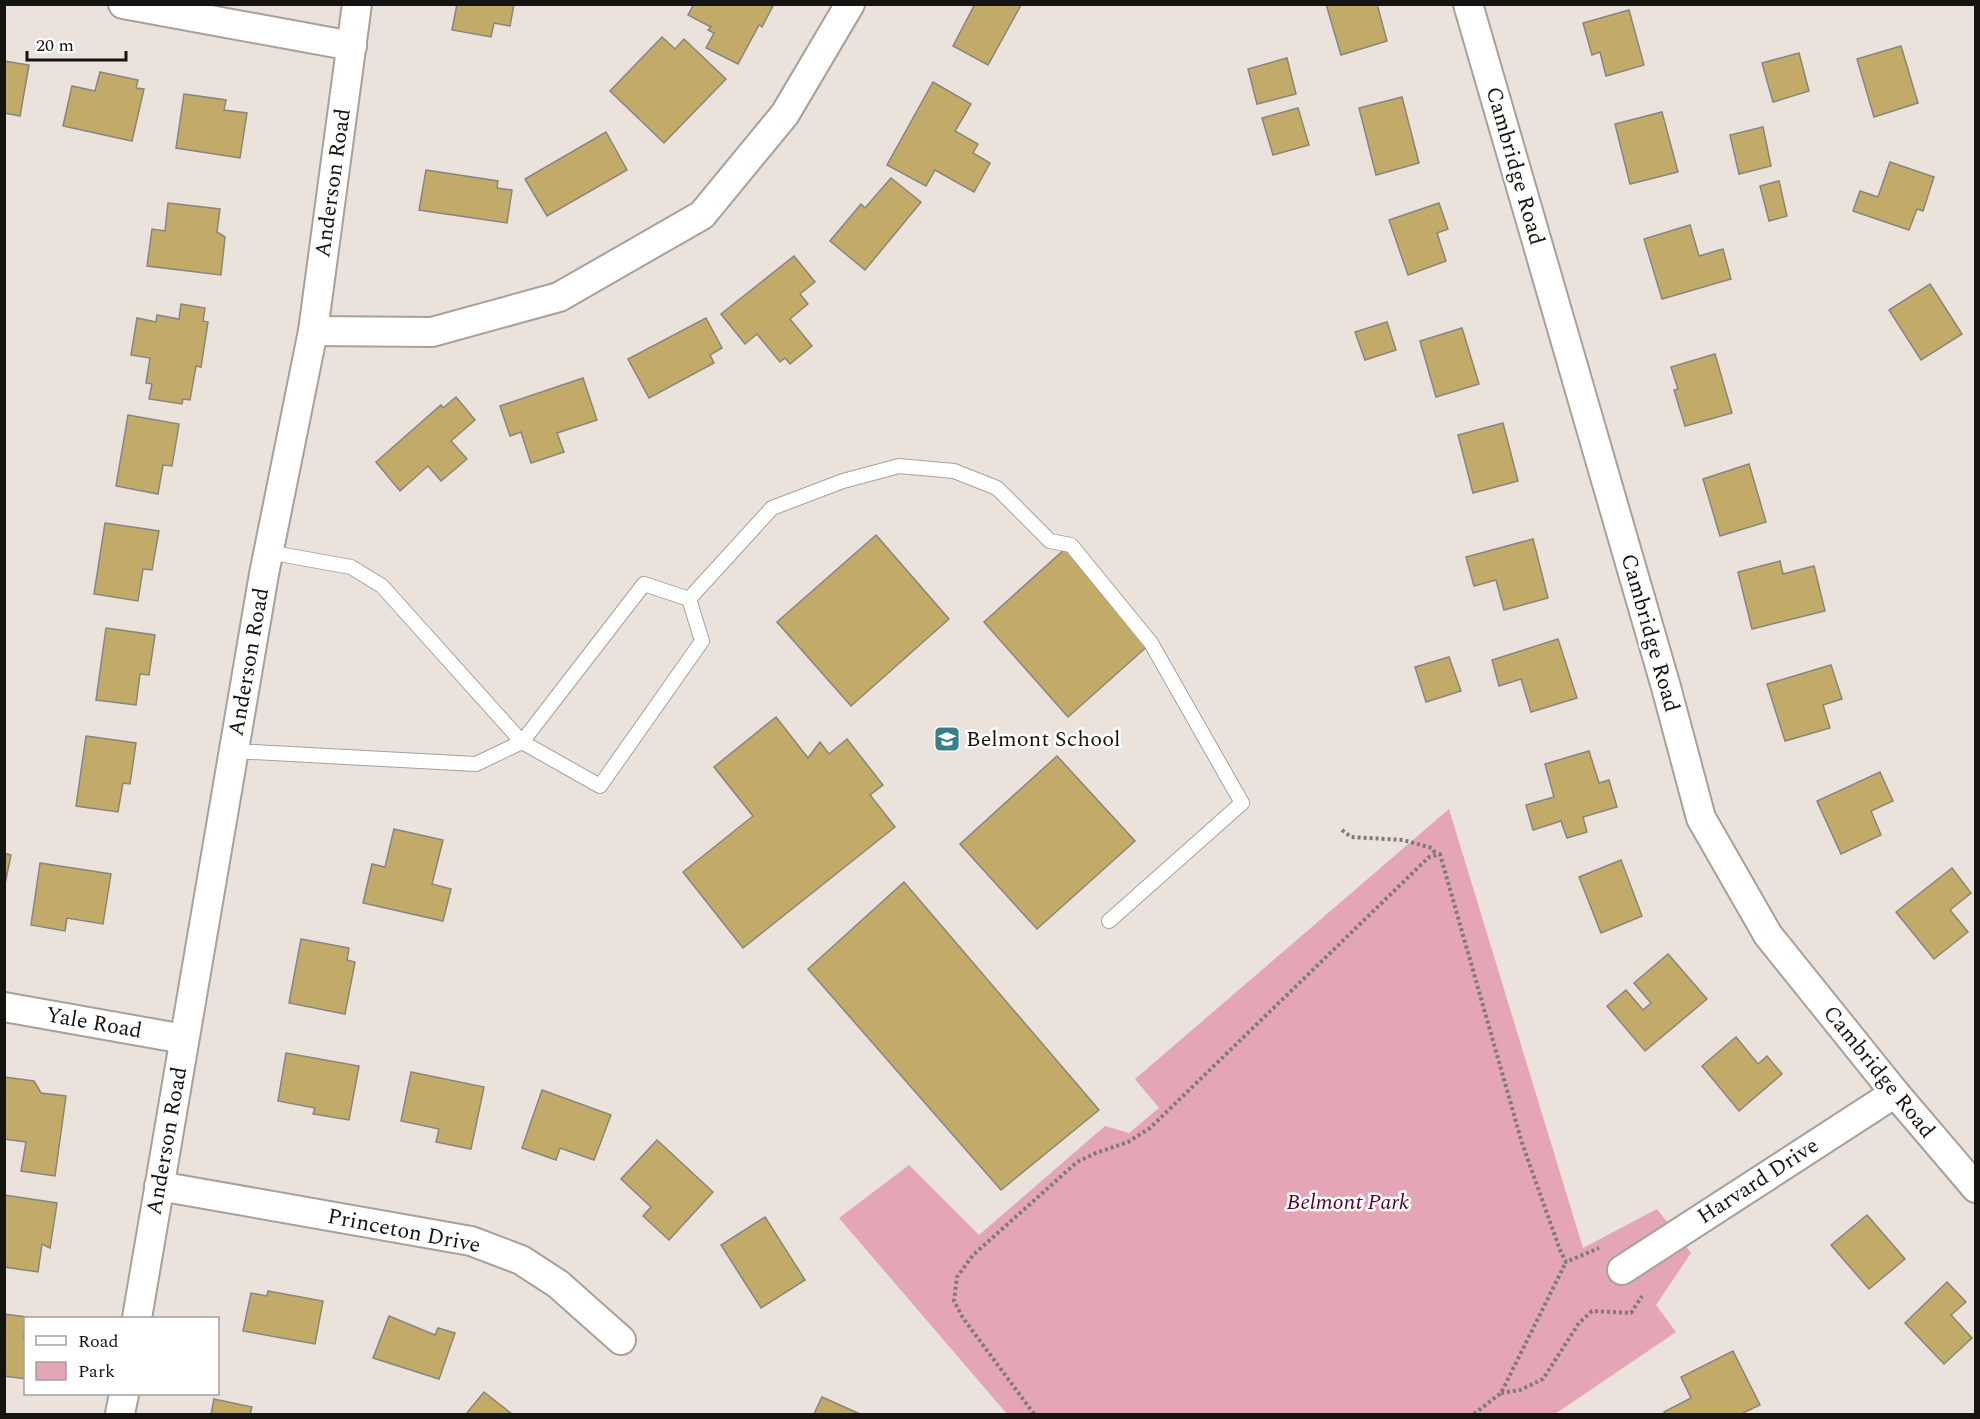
<svg xmlns="http://www.w3.org/2000/svg" width="1980" height="1419" viewBox="0 0 1980 1419" font-family="Spectral,serif">
<style>
.green{fill:#e4a6b7}
.building{fill:#c2aa69;stroke:#88857c;stroke-width:1.5}
.lines{fill:none;stroke-linecap:round;stroke-linejoin:round}
.service-casing{stroke:#a8a09a;stroke-width:16}
.minor-casing{stroke:#a8a09a;stroke-width:32}
.path{stroke:#7f7a75;stroke-width:4;stroke-dasharray:3 3;stroke-linecap:butt}
.service{stroke:#fff;stroke-width:14}
.minor{stroke:#fff;stroke-width:28}
.labels{text-anchor:middle;dominant-baseline:central;stroke-width:5;stroke-linejoin:round;paint-order:stroke}
.street-label{font-size:22px;fill:#161411;stroke:#fff}
.poi-label{font-size:22px;fill:#161411;stroke:#fff;text-anchor:start}
.park-label{font-size:22px;font-style:italic;fill:#560028;stroke:#fff}
</style>
<rect width="100%" height="100%" fill="#eae2db"/>
<polygon class="green" points="1449,809 1583,1248 1657,1209 1691,1253 1656,1305 1676,1332 1555,1414 1007,1414 839,1218 909,1165 979,1235 1105,1126 1129,1133 1159,1108 1135,1079"/>
<g class="building">
<polygon points="457,4 514,4 510,26 494,23 491,37 452,30"/>
<polygon points="694,4 774,4 762,27 759,25 738,64 706,48 714,33 708,30 711,27 688,15"/>
<polygon points="975,4 1021,5 988,65 953,46"/>
<polygon points="1326,4 1377,4 1387,41 1341,55"/>
<polygon points="1629,10 1644,65 1606,76 1600,52 1592,55 1583,23"/>
<polygon points="662,37 675,49 684,39 726,79 664,143 610,91"/>
<polygon points="1901,46 1918,103 1874,117 1857,59"/>
<polygon points="1799,53 1809,91 1773,102 1762,63"/>
<polygon points="1287,58 1296,94 1257,104 1248,69"/>
<polygon points="4,61 29,65 20,116 4,113"/>
<polygon points="100,72 138,80 136,88 144,89 132,141 63,126 72,86 95,91"/>
<polygon points="933,82 971,104 955,131 978,144 973,153 990,163 974,192 935,170 926,186 887,165"/>
<polygon points="184,94 226,100 224,110 247,113 240,158 176,148"/>
<polygon points="1402,97 1419,163 1376,175 1359,108"/>
<polygon points="1298,108 1309,145 1273,155 1262,118"/>
<polygon points="1662,112 1678,172 1630,184 1615,124"/>
<polygon points="1763,127 1771,166 1739,174 1730,135"/>
<polygon points="606,132 627,170 547,216 525,179"/>
<polygon points="1890,162 1934,177 1923,211 1917,209 1909,230 1853,211 1860,191 1878,197"/>
<polygon points="426,170 498,181 497,188 512,190 507,223 419,210"/>
<polygon points="891,178 921,202 865,270 830,241 861,204 865,208"/>
<polygon points="1779,181 1787,216 1769,221 1760,186"/>
<polygon points="168,203 220,209 217,232 225,237 221,275 147,266 152,229 165,231"/>
<polygon points="1439,203 1448,229 1437,233 1446,261 1408,275 1389,220"/>
<polygon points="1690,225 1699,256 1723,249 1731,279 1662,299 1644,239"/>
<polygon points="794,256 815,282 800,294 808,304 790,319 812,346 790,364 785,358 780,362 757,334 745,344 721,314"/>
<polygon points="1930,284 1962,334 1921,360 1889,310"/>
<polygon points="181,304 205,308 203,321 208,322 201,367 196,366 190,400 183,399 182,404 149,399 152,384 146,383 150,358 131,355 137,318 156,322 157,315 179,319"/>
<polygon points="706,318 722,348 710,355 714,363 649,398 628,359"/>
<polygon points="1387,322 1396,350 1365,360 1355,332"/>
<polygon points="1462,328 1479,384 1436,397 1420,341"/>
<polygon points="1715,354 1732,413 1685,426 1674,390 1678,389 1671,367"/>
<polygon points="583,378 597,420 557,433 564,452 531,463 521,432 510,436 500,406"/>
<polygon points="456,397 475,420 451,441 467,459 441,481 428,466 400,491 376,462 441,405 443,408"/>
<polygon points="128,415 179,424 172,466 163,465 158,494 116,486"/>
<polygon points="1503,423 1518,481 1473,493 1458,435"/>
<polygon points="1749,464 1766,522 1720,536 1703,479"/>
<polygon points="105,523 159,531 152,570 143,569 138,601 94,594"/>
<polygon points="876,535 949,619 851,706 777,622"/>
<polygon points="1533,539 1548,598 1504,610 1496,580 1474,586 1466,557"/>
<polygon points="1066,548 1151,643 1068,717 984,622"/>
<polygon points="1780,561 1783,574 1814,566 1825,611 1752,629 1738,572"/>
<polygon points="106,628 155,635 149,675 140,674 136,705 96,700"/>
<polygon points="1558,639 1577,698 1531,712 1521,679 1499,686 1492,660"/>
<polygon points="1449,657 1461,691 1426,702 1415,667"/>
<polygon points="1831,665 1842,699 1823,705 1830,728 1785,741 1767,684"/>
<polygon points="776,717 808,758 820,742 829,754 847,739 883,785 870,795 895,827 743,948 683,872 753,816 714,767"/>
<polygon points="86,736 136,743 130,784 123,783 118,812 76,806"/>
<polygon points="1589,751 1599,783 1609,780 1617,807 1583,817 1587,832 1567,838 1561,821 1533,830 1526,805 1554,797 1545,764"/>
<polygon points="1057,756 1135,841 1037,929 960,844"/>
<polygon points="1880,772 1893,801 1871,811 1881,835 1841,854 1817,801"/>
<polygon points="394,829 443,840 432,884 451,889 443,921 363,903 372,864 385,867"/>
<polygon points="4,853 11,855 4,889"/>
<polygon points="1621,860 1642,916 1601,933 1579,877"/>
<polygon points="40,863 111,874 103,924 67,918 65,931 31,925"/>
<polygon points="1952,868 1971,893 1950,910 1968,932 1934,959 1896,912"/>
<polygon points="904,882 1099,1110 1001,1190 808,969"/>
<polygon points="301,939 349,948 347,960 355,962 345,1014 289,1003"/>
<polygon points="1668,954 1707,999 1645,1051 1607,1006 1626,990 1643,1010 1651,1003 1634,983"/>
<polygon points="1736,1037 1758,1064 1767,1056 1782,1074 1739,1111 1702,1066"/>
<polygon points="286,1053 359,1066 349,1120 313,1114 315,1108 278,1101"/>
<polygon points="411,1072 484,1087 471,1149 436,1142 439,1129 401,1121"/>
<polygon points="4,1077 34,1081 41,1093 66,1096 55,1176 21,1171 26,1142 4,1139"/>
<polygon points="542,1090 611,1115 594,1160 560,1148 556,1160 522,1148"/>
<polygon points="657,1140 713,1192 669,1240 643,1216 651,1207 621,1179"/>
<polygon points="4,1195 57,1203 50,1248 42,1244 38,1272 4,1267"/>
<polygon points="1867,1215 1905,1259 1869,1289 1831,1245"/>
<polygon points="765,1217 805,1280 761,1308 721,1245"/>
<polygon points="1947,1282 1966,1302 1951,1315 1972,1338 1944,1364 1905,1323"/>
<polygon points="268,1291 323,1301 315,1344 243,1331 251,1293 267,1296"/>
<polygon points="4,1314 26,1317 23,1338 26,1339 26,1379 4,1376"/>
<polygon points="389,1316 435,1335 438,1328 455,1333 439,1379 373,1358"/>
<polygon points="1733,1351 1760,1405 1741,1414 1666,1414 1664,1412 1691,1398 1681,1377"/>
<polygon points="484,1392 512,1414 466,1414"/>
<polygon points="822,1397 860,1414 814,1414"/>
<polygon points="214,1399 252,1407 250,1414 211,1414"/>
</g>
<g class="lines">
<defs>
<g id="service">
<polyline points="268,552 351,567 382,586 522,742 600,786 702,641 689,599"/>
<polyline points="689,599 772,508 843,481 899,466 954,471 997,488 1050,541 1071,545 1151,643 1242,803 1109,921"/>
<polyline points="234,751 476,764 522,742 644,584 689,599"/>
</g>
<g id="minor">
<polyline points="123,4 352,46"/>
<polyline points="1468,4 1666,687 1701,818 1768,935 1895,1093 1976,1188"/>
<polyline points="313,331 432,332 559,297 702,215 785,114 850,4"/>
<polyline points="4,1007 184,1039"/>
<polyline points="159,1186 471,1241 521,1260 558,1284 621,1340"/>
<polyline points="1622,1270 1895,1093"/>
<polyline points="137,1318 264,574 313,331 357,4"/>
<polyline points="120,1414 124,1394"/>
</g>
</defs>
<use href="#service" class="service-casing"/>
<use href="#minor" class="minor-casing"/>
<g class="path">
<polyline points="1342,830 1351,837 1403,840 1432,848 1436,855"/>
<polyline points="1501,1393 1520,1390 1543,1379 1579,1323 1592,1311 1631,1313 1642,1296"/>
<polyline points="1034,1414 963,1318 954,1301 957,1277 973,1255 1077,1162 1096,1153 1128,1142 1150,1128 1429,857 1440,854 1522,1143 1560,1250 1566,1262 1599,1248"/>
<polyline points="1474,1414 1501,1393 1566,1262"/>
</g>
<use href="#service" class="service"/>
<use href="#minor" class="minor"/>
</g>
<defs>
<symbol id="school-square" viewBox="-11 -11 22 22"><rect x="-9" y="-9" width="18" height="18" rx="4" fill="#387f89" stroke="#fff"/><path d="M0-5L7-2L0 1L-7-2ZM-4 1L0 2.5L4 1V4Q0 6-4 4Z" fill="#fff"/></symbol>
</defs>
<g fill-rule="evenodd">
<use href="#school-square" x="932" y="724" width="30" height="30"/>
</g>
<g class="labels">
<g class="street-label">
<text transform="translate(1515 166) rotate(74)">Cambridge Road</text>
<text transform="translate(333 183) rotate(-82)">Anderson Road</text>
<text transform="translate(1650 633) rotate(74)">Cambridge Road</text>
<text transform="translate(249 662) rotate(-80)">Anderson Road</text>
<text transform="translate(94 1023) rotate(10)">Yale Road</text>
<text transform="translate(1879 1072) rotate(51)">Cambridge Road</text>
<text transform="translate(167 1141) rotate(-80)">Anderson Road</text>
<text transform="translate(1758 1181) rotate(-33)">Harvard Drive</text>
<text transform="translate(404 1231) rotate(11)">Princeton Drive</text>
</g>
<g class="poi-label">
<text x="966" y="739">Belmont School</text>
</g>
<g class="park-label">
<text x="1348" y="1202">Belmont Park</text>
</g>
</g>
<rect width="1980" height="1419" fill="none" stroke="#161411" stroke-width="12"/>
<rect x="24" y="1317" width="195" height="78" fill="#ffffff" stroke="#a2a1a0" stroke-width="1.5"/>
<rect x="36" y="1336" width="30" height="9" fill="#ffffff" stroke="#a2a1a0" stroke-width="1.5"/>
<text x="78" y="1347" font-size="18" fill="#161411">Road</text>
<rect x="36" y="1362" width="30" height="18" fill="#e4a6b7" stroke="#a2a1a0" stroke-width="1.5"/>
<text x="78" y="1377" font-size="18" fill="#161411">Park</text>
<path d="M27 51v9h99v-9" fill="none" stroke="#161411" stroke-width="3"/>
<text x="36" y="51" font-size="18" fill="#161411" stroke="#ffffff" stroke-width="4.5" paint-order="stroke">20 m</text>
</svg>
